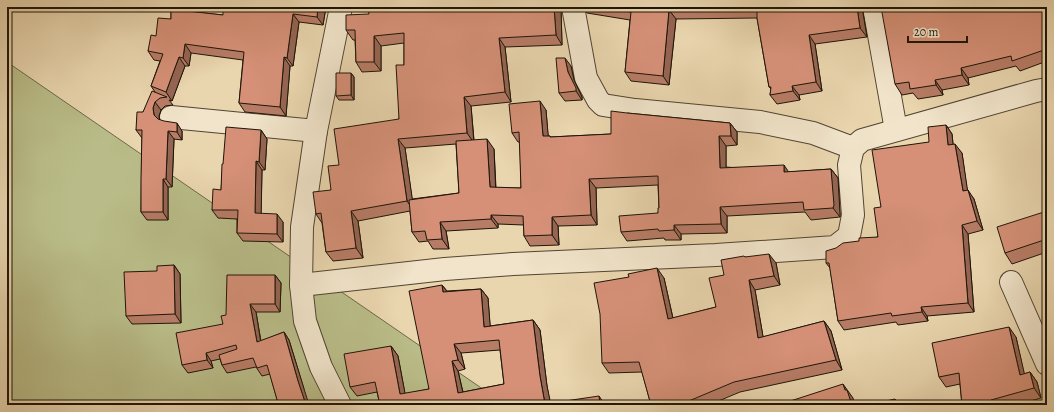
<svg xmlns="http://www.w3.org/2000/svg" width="1054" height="412" viewBox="0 0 1054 412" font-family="Alegreya,serif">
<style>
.green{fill:#b9bc88;stroke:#6c6848}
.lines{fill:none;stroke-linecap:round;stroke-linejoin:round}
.minor-casing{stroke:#514532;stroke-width:24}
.minor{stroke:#f1e4ca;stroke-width:22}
.wall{fill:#b77c66;stroke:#1e1508;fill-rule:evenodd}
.shaded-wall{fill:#956553;stroke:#1e1508}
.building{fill:#d59077;stroke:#1e1508;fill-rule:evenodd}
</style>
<rect width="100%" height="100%" fill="#e9d5ae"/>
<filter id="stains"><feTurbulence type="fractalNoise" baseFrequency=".005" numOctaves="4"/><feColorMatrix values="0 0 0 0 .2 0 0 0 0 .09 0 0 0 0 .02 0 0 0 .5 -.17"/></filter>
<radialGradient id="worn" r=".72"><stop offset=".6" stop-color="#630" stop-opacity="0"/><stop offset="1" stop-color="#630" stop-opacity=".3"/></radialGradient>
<polygon class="green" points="7,62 506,405 7,405"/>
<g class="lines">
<defs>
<g id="minor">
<polyline points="573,7 586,78 598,100 603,105 635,110 760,122 813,133 853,148"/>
<polyline points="874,7 896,130"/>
<polyline points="171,117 316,131"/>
<polyline points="1011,282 1047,364"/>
<polyline points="301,285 445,269 513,264 716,255 835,247 849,236 853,215 849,165 853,148 862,140 1036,91 1047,89"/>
<polyline points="340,405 321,367 305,321 301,285 302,227 316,131 341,7"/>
</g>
</defs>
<use href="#minor" class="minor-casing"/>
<use href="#minor" class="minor"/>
</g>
<g class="wall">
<polygon points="171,7 194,7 194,12 223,15 326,7 323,25 299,22 293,66 290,66 286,116 245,112 239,103 243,60 191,53 189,66 185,66 172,101 169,100 173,105 165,106 161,110 159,116 159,120 182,131 182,140 174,139 172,187 168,187 168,220 147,220 141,212 142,138 136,130 143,112 155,92 151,86 160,61 154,60 148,51 156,36 171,19"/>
<polygon points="582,7 862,7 867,37 815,44 822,91 799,95 800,100 777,104 770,95 771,89 769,87 757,18 676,19 669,85 631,81 625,72 630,20 587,13"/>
<polygon points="1047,7 1047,61 1020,71 1016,66 968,78 969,85 942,90 943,95 918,99 913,93 902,95 895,84"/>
<path d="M561 8 562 45 505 47 511 102 471 106 474 140 494 149 496 188H521L520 142H518L512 133 546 110 548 136H550L551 137 611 134 627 113 730 123 737 132V145L726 146V167L789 172 831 169 838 178 840 214V217L811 220 805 212 727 216V233L681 234V240H665L664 238 627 241 621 232 658 213 659 208 658 185 596 188 597 225 558 226 559 245 530 246 524 236V225L498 224V228L446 231 449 249H433L428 241 419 242 412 232 410 211 358 221 363 258 333 261 326 252 322 223 316 214 331 190 339 165 399 119 404 65V43L381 46V71L362 72 356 62 355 40H353L346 30 369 14ZM456 144 459 193 412 199 405 148Z"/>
<polygon points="571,66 574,80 582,97 582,100 565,101 559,93"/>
<polygon points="351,73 354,77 354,100 339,100 336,96"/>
<polygon points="946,125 952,134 953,144 962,153 967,190 974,199 983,230 968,234 974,312 927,316 928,321 898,325 896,322 844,330 838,321 830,268 826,263 859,241 878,237 881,207 929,142"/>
<polygon points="261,130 267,139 265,170 262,170 261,214 283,222 283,242 243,241 237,233 237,219 218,218 212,210 221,190 223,164"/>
<polygon points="1047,211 1047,252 1012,264 1005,253"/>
<polygon points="744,256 745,257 776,263 780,285 755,290 763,337 824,321 831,331 842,370 740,392 709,405 651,405 642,372 609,373 602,363 664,278 673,318 716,307 724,275"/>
<polygon points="174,265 180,274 181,323 132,324 126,316 157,271"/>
<polygon points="275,275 281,283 280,312 256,312 261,341 284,332 289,340 304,389 278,403 270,374 262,376 256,367 227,373 222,365 220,359 211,361 213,368 188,373 182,365 223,324 226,315"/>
<path d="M442 285 447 291 481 289 488 298 490 326 533 320 540 330 547 386 550 403 605 405H380L377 392 357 396 350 387 391 346 398 356 405 394 429 389ZM500 350 504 384 463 392 458 371 465 369 461 353Z"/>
<polygon points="1016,337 1024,374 1030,372 1037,382 1041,398 1017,405 962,405 960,384 946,387 939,377"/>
</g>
<g class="shaded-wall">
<polygon points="188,7 194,7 193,19 187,11"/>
<polygon points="318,7 326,7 323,25 317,17"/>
<polygon points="554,7 560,7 561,8 562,45 556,35"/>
<polygon points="857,7 862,7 867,37 860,28"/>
<polygon points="669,10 676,19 669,85 663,76"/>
<polygon points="293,14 299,22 293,66 287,58"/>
<polygon points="809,35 815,44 822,91 816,82"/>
<polygon points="374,36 381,46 381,71 374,62"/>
<polygon points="499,38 505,47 511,102 505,92"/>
<polygon points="185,44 191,53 189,66 183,58"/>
<polygon points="179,57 185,66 172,101 166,92"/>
<polygon points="284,57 290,66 286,116 280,107"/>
<polygon points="565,58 571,66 574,80 582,97 582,100 576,91 568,72"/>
<polygon points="961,68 968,78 969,85 962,75"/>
<polygon points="351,73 354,77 354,100 351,95"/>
<polygon points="935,80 942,90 943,95 936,85"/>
<polygon points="792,86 799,95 800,100 793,91"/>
<polygon points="464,97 471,106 474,143 467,133"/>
<polygon points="540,101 546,110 549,145 543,136"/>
<polygon points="155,102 161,110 159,116 160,123 154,115 153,108"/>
<polygon points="177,123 182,131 182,140 177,132"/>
<polygon points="730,123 737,132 737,145 731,136"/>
<polygon points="946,125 952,134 954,154 948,145"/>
<polygon points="261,130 267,139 265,170 259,162"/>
<polygon points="168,131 174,139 172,187 166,179"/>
<polygon points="719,136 726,146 726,177 720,168"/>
<polygon points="398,139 405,148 414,211 407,201"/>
<polygon points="487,139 494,149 496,197 490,187"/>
<polygon points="955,144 962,153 969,200 963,191"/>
<polygon points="256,161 262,170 261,222 255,213"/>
<polygon points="784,165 790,174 784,172"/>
<polygon points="831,169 838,178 840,214 840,217 833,208"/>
<polygon points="163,179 168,187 168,220 163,212"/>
<polygon points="589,179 596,188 597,225 591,215"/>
<polygon points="968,190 974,199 983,230 977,221"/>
<polygon points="720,207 727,216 727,233 721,224"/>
<polygon points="351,211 358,221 363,258 356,248"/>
<polygon points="277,214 283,222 283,242 277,234"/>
<polygon points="491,215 498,224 498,228 491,219"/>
<polygon points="552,217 558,226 559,245 552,235"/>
<polygon points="440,222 446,231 449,249 442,239"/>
<polygon points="674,225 681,234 681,240 674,230"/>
<polygon points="962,225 968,234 974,312 968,303"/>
<polygon points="769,254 776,263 780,285 774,276"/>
<polygon points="174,265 180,274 181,323 175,314"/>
<polygon points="657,268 664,278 675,328 668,319"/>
<polygon points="275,275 281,283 280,312 275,304"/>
<polygon points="749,280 755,290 765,348 758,338"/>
<polygon points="442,285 449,294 443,292"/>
<polygon points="481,289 488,298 491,336 484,327"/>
<polygon points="250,304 256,312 262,350 257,342"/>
<polygon points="921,307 927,316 928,321 922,312"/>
<polygon points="533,320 540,330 547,386 551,405 545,404 540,376"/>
<polygon points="824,321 831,331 842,370 836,360"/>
<polygon points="1009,327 1016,337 1027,385 1020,375"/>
<polygon points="284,332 289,340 309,405 306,405 298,381"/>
<polygon points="454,344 461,353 465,369 458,360"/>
<polygon points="391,346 398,356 407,404 400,394"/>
<polygon points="206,353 211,361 213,368 207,360"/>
<polygon points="452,361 458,371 465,402 458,393"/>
<polygon points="1030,372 1037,382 1041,398 1034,388"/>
<polygon points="843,384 853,398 855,405 852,405 845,390"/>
<polygon points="599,396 605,405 600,405"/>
<polygon points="895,399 899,405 896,405"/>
<polygon points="991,400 995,405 992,405"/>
</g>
<g class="building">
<polygon points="171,7 188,7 187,11 223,15 223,7 318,7 317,17 293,14 287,58 284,57 280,107 239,103 244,52 185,44 183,58 179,57 166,92 151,86 163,54 148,51 151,35 156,36 158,18 171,19"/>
<polygon points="368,7 554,7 556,35 499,38 505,92 464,97 467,133 398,139 407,201 351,211 356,248 326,252 321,213 316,214 313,192 331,190 328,166 339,165 334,129 399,119 396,65 404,65 404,33 374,36 374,62 356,62 355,30 346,30 346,15 369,14"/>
<polygon points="598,7 857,7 860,28 809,35 816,82 792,86 793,91 770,95 771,87 769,87 757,18 757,9 669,10 663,76 625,72 631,12"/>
<polygon points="881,7 1047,7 1047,49 1012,61 1011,56 961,68 962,75 935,80 936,85 910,89 909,82 895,84"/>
<polygon points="556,58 565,58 568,72 576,88 576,91 559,93"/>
<polygon points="336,73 351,73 351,95 336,96"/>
<polygon points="152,91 167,97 160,98 155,102 153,108 154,115 158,119 164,121 177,123 177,132 168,131 166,179 163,179 163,212 141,212 141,178 142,130 136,130 137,112 143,112"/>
<polygon points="540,101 543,136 550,136 550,137 611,134 611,111 627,113 730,123 731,136 719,136 720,168 784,165 784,172 831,169 834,205 833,208 804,210 803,202 720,207 721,224 674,225 674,230 659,231 658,229 621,232 619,216 658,213 658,208 659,208 658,176 589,179 591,215 552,217 552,235 524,236 523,216 491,215 491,219 440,222 442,239 427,240 425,231 412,232 409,200 459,193 456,141 487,139 490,187 521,188 519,132 512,133 509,104"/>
<polygon points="946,125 948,145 955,144 963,191 968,190 977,221 962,225 968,303 921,307 922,312 892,316 891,313 838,321 829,263 826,263 826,251 836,248 843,243 859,241 859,238 878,237 874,208 881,207 872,150 929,142 928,127"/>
<polygon points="226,127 261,130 259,162 256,161 255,213 277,214 277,234 237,233 238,210 212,210 213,189 221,190 222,164 223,164"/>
<polygon points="1047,211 1047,239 1005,253 997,227"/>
<polygon points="769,254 774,276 749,280 758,338 824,321 836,360 734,382 684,403 685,405 651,405 639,362 602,363 600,314 594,283 629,277 628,274 657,268 668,319 716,307 709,278 724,275 721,260 744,256 745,257"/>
<polygon points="174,265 175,314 126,316 124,272 157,271 157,266"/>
<polygon points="227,275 275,275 275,304 250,304 257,342 284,332 298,381 306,405 272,405 278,403 267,365 257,368 253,358 222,365 219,355 237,349 236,345 206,353 207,360 182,365 176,333 223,324 221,316 226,315"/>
<path d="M442 285 443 292 481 289 484 327 533 320 540 376 545 404 599 396 600 405H380L375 382 350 387 344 354 391 346 400 394 429 389 409 291ZM499 340 504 384 458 393 452 361 458 360 454 344Z"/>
<polygon points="1009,327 1020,375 1030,372 1034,388 991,400 992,405 962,405 959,373 939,377 932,343"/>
<polygon points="843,384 845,390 847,390 852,405 778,405"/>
<polygon points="895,399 896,405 868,405"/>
</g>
<rect width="1054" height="412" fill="none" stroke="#e9d5ae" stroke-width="24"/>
<rect x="8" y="8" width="1038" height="396" fill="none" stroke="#1e1508" stroke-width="2"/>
<rect x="12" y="12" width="1030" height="388" fill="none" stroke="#1e1508"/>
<path d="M908 36v6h59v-6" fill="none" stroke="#1e1508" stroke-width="2"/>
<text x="914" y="36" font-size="12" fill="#1e1508" stroke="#f1e4ca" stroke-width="3" paint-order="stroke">20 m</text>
<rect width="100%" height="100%" filter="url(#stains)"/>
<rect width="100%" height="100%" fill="url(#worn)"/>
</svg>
